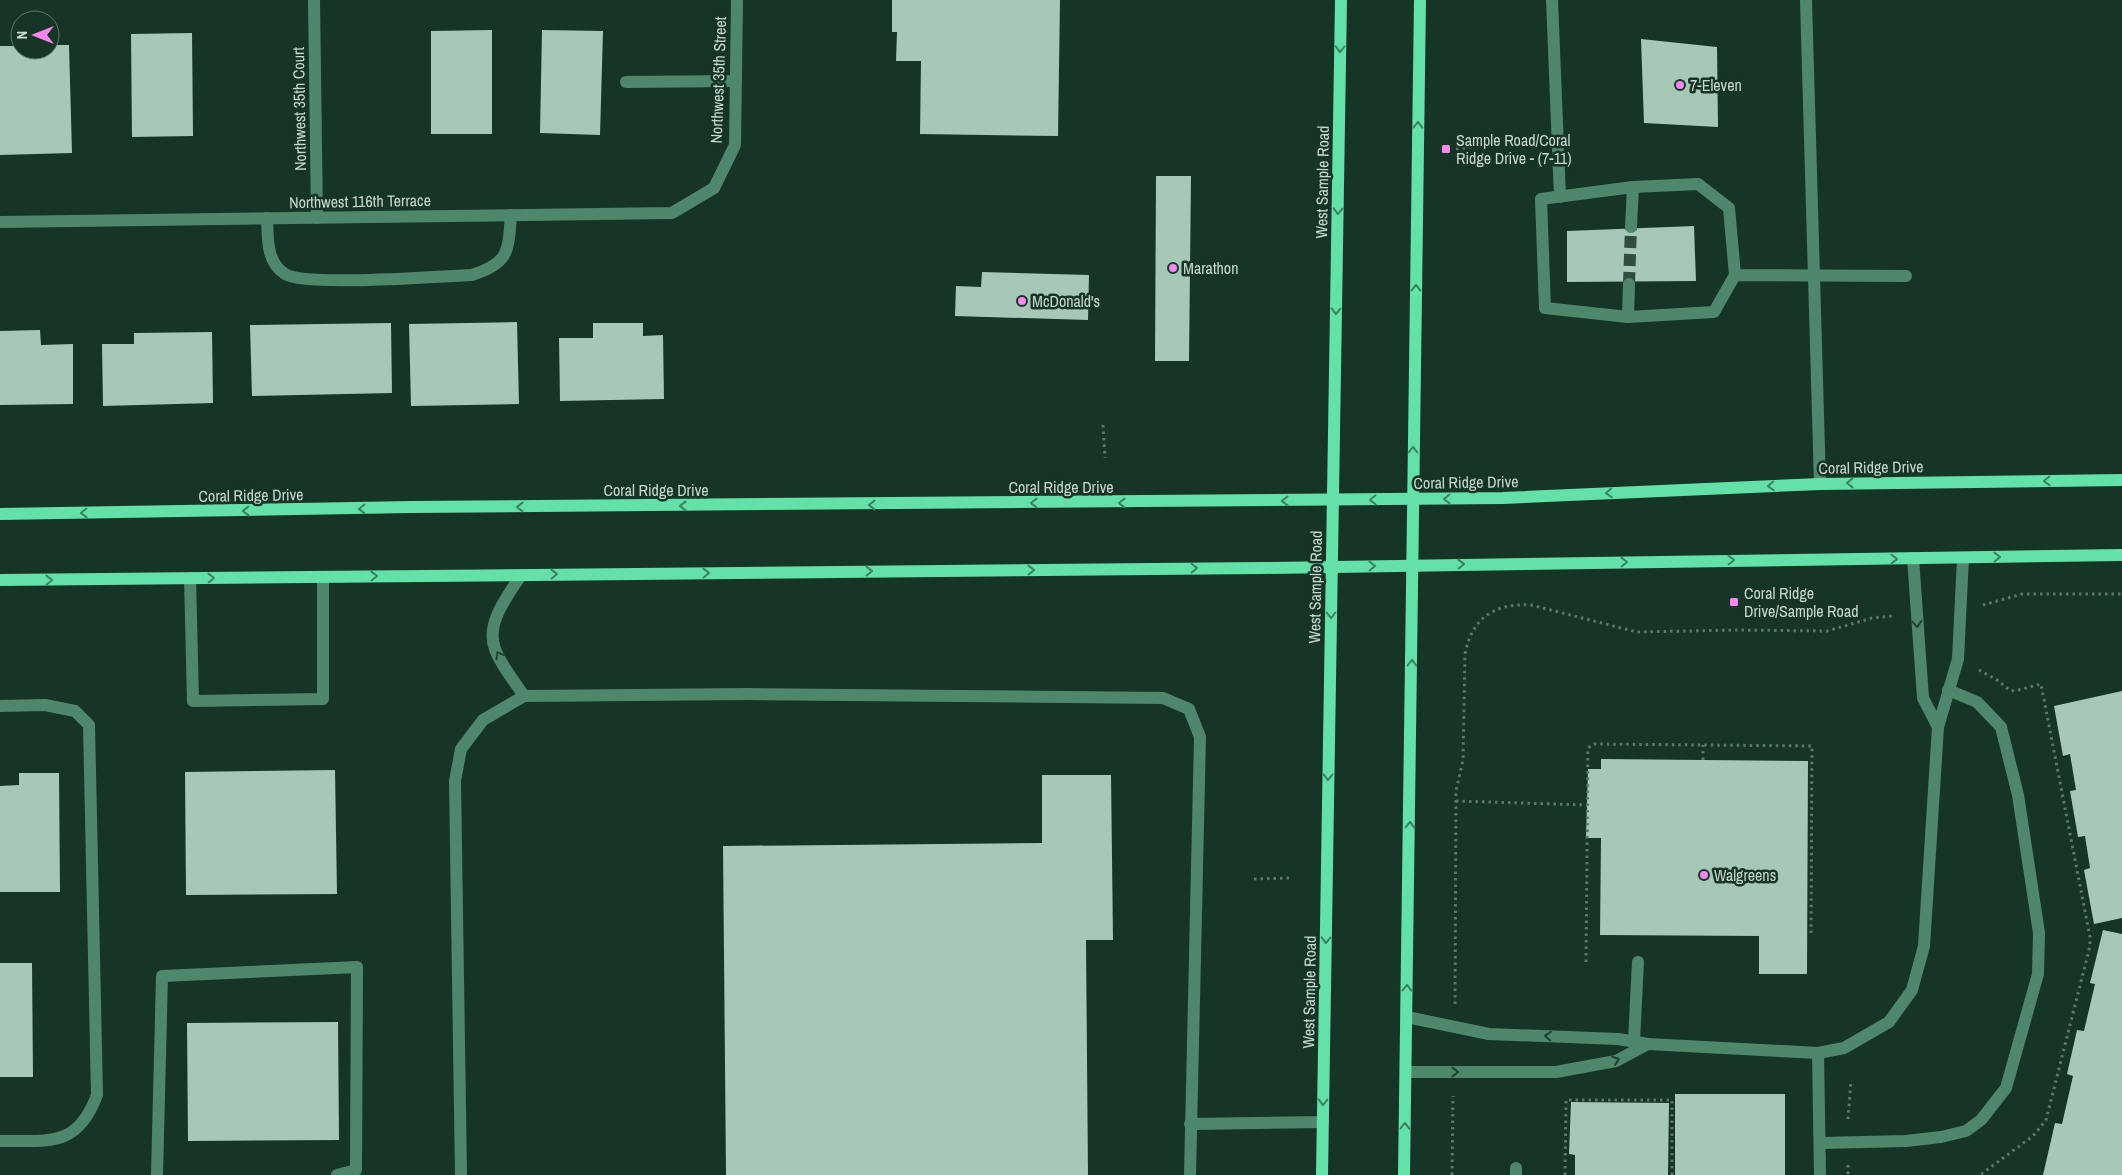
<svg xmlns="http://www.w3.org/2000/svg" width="2122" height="1175" viewBox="0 0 2122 1175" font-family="'Archivo Narrow',sans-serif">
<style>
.building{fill:#a7c8b6}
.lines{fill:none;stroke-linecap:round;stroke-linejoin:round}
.minor-tunnel{stroke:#314d40;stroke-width:12;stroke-dasharray:12 6;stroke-linecap:butt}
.path{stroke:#5e776b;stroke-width:3;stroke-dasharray:2.5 4;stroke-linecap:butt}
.minor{stroke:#4f876c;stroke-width:12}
.major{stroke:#64e1a9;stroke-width:12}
.oneway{stroke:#3a8262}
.oneway2{stroke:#1f4131}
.poi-dot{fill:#f688ed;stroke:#173527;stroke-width:2}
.labels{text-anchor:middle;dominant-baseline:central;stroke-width:5;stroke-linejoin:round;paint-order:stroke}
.street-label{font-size:16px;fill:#c7d8ce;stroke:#173527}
.poi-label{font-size:16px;fill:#c7d8ce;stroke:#173527;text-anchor:start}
</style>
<rect width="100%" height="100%" fill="#173527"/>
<g class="building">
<polygon points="892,0 1060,0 1058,136 920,134 921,61 896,61 897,32 892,32"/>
<polygon points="492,30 492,134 431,134 431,31"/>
<polygon points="542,30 603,31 600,135 540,133"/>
<polygon points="192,33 193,136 132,137 131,34"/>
<polygon points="1641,39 1717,47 1718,127 1644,123"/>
<polygon points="50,45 69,45 72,153 0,155 0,46 20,46 20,50 50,50"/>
<polygon points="1156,176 1191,176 1189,361 1155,361"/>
<polygon points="1694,226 1696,281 1567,282 1567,231"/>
<polygon points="982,272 1089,275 1088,320 955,316 956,286 981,287"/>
<polygon points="517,322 519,404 411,406 409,324"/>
<polygon points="391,323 392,393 252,396 250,325"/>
<polygon points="593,323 643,323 643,336 663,335 664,399 560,401 559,338 593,338"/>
<polygon points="40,330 41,345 73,344 73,404 0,405 0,331"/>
<polygon points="212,332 213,403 103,406 102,344 134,344 134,333"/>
<polygon points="2122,691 2122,918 2094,924 2084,870 2090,868 2085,836 2078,837 2070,791 2076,790 2070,754 2063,756 2054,706"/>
<polygon points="1601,759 1808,761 1807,974 1759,974 1759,936 1600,935 1601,838 1586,838 1588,769 1601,769"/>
<polygon points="335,770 337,894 186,895 185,772"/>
<polygon points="19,773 59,773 60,892 0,892 0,786 19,785"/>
<polygon points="1042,775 1111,775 1113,940 1086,940 1088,1175 726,1175 723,846 1042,843"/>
<polygon points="2103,930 2122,934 2122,1175 2043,1175 2055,1123 2062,1124 2073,1076 2067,1074 2077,1030 2084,1031 2095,984 2090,983"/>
<polygon points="0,963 32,963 33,1077 0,1077"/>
<polygon points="338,1022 339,1140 188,1141 187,1023"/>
<rect x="1675" y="1094" width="110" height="81"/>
<polygon points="1571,1102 1669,1103 1668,1175 1575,1175 1575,1155 1569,1154"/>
</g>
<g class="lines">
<polyline class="minor-tunnel" points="1629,284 1631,227"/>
<g class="path">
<polyline points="1456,149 1492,145"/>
<polyline points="1103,425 1105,458"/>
<polyline points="1983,605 2022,594 2122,594"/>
<polyline points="1979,670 1999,681 2009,690 2015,691 2041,684 2090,937 2090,946 2046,1120 2033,1136 1980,1175"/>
<polyline points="1703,760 1703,745"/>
<polyline points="1456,801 1587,805"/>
<polyline points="1254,879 1291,878"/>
<polyline points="1586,962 1588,748 1594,744 1812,746 1811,933"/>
<path d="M1455 1004 1456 791 1463 760 1465 654C1472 618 1494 603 1531 605L1637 632 1736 630 1827 631 1872 618 1893 616"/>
<polyline points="1848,1119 1851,1080"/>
<polyline points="1848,1165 1848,1175"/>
<polyline points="1452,1175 1453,1096"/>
<polyline points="1565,1175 1566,1100 1672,1100 1672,1175"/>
</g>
<g class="minor">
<polyline points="314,0 317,218"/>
<polyline points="1552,0 1560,197"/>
<polyline points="1806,0 1820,484"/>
<polyline points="626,82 736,81"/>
<path d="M267 218C268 238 266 262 285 274 306 287 440 276 472 275 510 263 508 251 511 215"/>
<polyline points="0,222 672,213 714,188 735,145 737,0"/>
<polyline points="1631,227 1633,187"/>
<polyline points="1735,275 1729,208 1698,184 1633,187 1541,199 1545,308 1628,317 1714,312 1735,275 1906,276"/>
<polyline points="1628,317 1629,284"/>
<polyline points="1913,558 1923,698 1938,727"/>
<path d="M521 575C508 596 485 623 495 649 500 664 515 682 524 696"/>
<polyline points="190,578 193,701 323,699 323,577"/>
<path d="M0 706 45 705 75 711 89 725 97 1095C77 1149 48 1140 0 1141"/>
<polyline points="1407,1017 1489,1034 1618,1039 1648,1044 1818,1053 1844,1048 1889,1022 1912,990 1924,946 1938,727 1958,659 1963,558"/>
<polyline points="1634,1041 1638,962"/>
<polyline points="1818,1053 1820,1175"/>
<polyline points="1406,1072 1556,1072 1616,1061 1648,1044"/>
<polyline points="1190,1124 1323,1122"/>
<polyline points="1820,1143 1906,1141 1941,1137 1966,1131 1981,1120 2006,1088 2038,974 2039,933 2018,795 2001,727 1977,702 1948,690"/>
<polyline points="157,1175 162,976 357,967 356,1170 337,1175"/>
<polyline points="461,1175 455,781 461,749 483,720 524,696 747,694 1163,698 1189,709 1200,737 1190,1175"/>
<polyline points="1516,1175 1516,1168"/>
</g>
<g class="major">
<polyline points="0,514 411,507 1503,498 1820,484 2122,480"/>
<polyline points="0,580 1263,568 2122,555"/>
<polyline points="1322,1175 1341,0"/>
<polyline points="1404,1175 1420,0"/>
</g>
</g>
<defs><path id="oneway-chevron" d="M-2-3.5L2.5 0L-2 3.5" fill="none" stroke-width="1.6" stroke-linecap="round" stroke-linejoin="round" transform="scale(1.25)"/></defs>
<g class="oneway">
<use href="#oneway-chevron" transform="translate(1340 49) rotate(91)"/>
<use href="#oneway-chevron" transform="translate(1418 125) rotate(-89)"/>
<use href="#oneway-chevron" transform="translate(1338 211) rotate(91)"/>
<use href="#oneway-chevron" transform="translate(1416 288) rotate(-89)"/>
<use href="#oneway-chevron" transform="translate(1336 311) rotate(91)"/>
<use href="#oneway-chevron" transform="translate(1413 450) rotate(-90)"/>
<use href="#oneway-chevron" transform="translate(2047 481) rotate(179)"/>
<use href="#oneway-chevron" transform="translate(1850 483) rotate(179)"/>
<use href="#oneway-chevron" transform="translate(1771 486) rotate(177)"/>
<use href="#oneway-chevron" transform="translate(1609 493) rotate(177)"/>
<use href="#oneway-chevron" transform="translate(1447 499) rotate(179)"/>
<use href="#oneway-chevron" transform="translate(1373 500) rotate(179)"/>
<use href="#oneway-chevron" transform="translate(1285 501) rotate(179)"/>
<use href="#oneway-chevron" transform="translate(1034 503) rotate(180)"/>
<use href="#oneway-chevron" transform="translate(1122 503) rotate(180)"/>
<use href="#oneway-chevron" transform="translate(872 505) rotate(180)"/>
<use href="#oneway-chevron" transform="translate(683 506) rotate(180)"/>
<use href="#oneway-chevron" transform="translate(520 507) rotate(180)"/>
<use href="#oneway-chevron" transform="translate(362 509) rotate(179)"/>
<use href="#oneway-chevron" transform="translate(246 511) rotate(179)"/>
<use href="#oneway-chevron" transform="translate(84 513) rotate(179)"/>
<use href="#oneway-chevron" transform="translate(1997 557) rotate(-1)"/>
<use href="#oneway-chevron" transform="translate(1894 559) rotate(-1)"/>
<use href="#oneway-chevron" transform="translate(1731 560) rotate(-1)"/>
<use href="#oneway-chevron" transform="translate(1624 562) rotate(-1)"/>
<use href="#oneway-chevron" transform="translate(1461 564) rotate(-1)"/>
<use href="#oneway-chevron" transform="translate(1372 566) rotate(-1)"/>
<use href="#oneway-chevron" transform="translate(1194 568) rotate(-1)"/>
<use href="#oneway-chevron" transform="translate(1031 570) rotate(-1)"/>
<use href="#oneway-chevron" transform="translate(869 571) rotate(-1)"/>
<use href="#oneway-chevron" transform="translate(706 573) rotate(-1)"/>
<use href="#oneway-chevron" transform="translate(554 574) rotate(-1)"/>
<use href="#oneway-chevron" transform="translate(374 576) rotate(-1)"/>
<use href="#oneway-chevron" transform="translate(211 578) rotate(-1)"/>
<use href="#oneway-chevron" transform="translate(49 580) rotate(-1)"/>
<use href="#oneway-chevron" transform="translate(1331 615) rotate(90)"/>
<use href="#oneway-chevron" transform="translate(1412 663) rotate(-89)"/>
<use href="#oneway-chevron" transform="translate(1328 777) rotate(91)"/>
<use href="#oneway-chevron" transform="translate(1410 825) rotate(-89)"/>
<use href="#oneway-chevron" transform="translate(1326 940) rotate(91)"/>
<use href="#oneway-chevron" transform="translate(1407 988) rotate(-89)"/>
<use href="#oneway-chevron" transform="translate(1323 1102) rotate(91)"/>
<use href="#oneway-chevron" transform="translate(1405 1126) rotate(-89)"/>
</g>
<g class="oneway2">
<use href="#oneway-chevron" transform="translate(1917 624) rotate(86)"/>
<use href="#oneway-chevron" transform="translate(499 655) rotate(-119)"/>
<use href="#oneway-chevron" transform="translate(1548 1036) rotate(-177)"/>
<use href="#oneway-chevron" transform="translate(1616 1060) rotate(-19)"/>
<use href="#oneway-chevron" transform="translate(1455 1072)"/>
</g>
<g class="poi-dot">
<circle cx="1680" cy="85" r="5"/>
<rect x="1441" y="144" width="10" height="10" rx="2.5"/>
<circle cx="1173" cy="268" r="5"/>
<circle cx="1022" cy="301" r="5"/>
<rect x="1729" y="597" width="10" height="10" rx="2.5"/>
<circle cx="1704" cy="875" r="5"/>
</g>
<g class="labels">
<g class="street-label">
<text transform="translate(718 80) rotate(-88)">Northwest 35th Street</text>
<text transform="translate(299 109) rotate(-91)">Northwest 35th Court</text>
<text transform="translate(1322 182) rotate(-89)">West Sample Road</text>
<text transform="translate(360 201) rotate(-1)">Northwest 116th Terrace</text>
<text transform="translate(1871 467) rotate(-1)">Coral Ridge Drive</text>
<text transform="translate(1466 482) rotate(-1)">Coral Ridge Drive</text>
<text x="1061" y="487">Coral Ridge Drive</text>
<text x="656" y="490">Coral Ridge Drive</text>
<text transform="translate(251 495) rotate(-1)">Coral Ridge Drive</text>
<text transform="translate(1315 587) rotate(-89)">West Sample Road</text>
<text transform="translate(1309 992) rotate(-89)">West Sample Road</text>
</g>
<g class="poi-label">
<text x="1690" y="85">7-Eleven</text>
<text x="1456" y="140">Sample Road/Coral<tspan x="1456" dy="18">Ridge Drive - (7-11)</tspan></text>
<text x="1183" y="268">Marathon</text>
<text x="1032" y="301">McDonald's</text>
<text x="1744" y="593">Coral Ridge<tspan x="1744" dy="18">Drive/Sample Road</tspan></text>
<text x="1714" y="875">Walgreens</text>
</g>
</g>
<g transform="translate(35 35) rotate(270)"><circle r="24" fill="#173527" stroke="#5d766a"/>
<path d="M0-4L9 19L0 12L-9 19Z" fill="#f688ed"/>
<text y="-8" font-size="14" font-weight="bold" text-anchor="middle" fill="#c7d8ce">N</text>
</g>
</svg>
